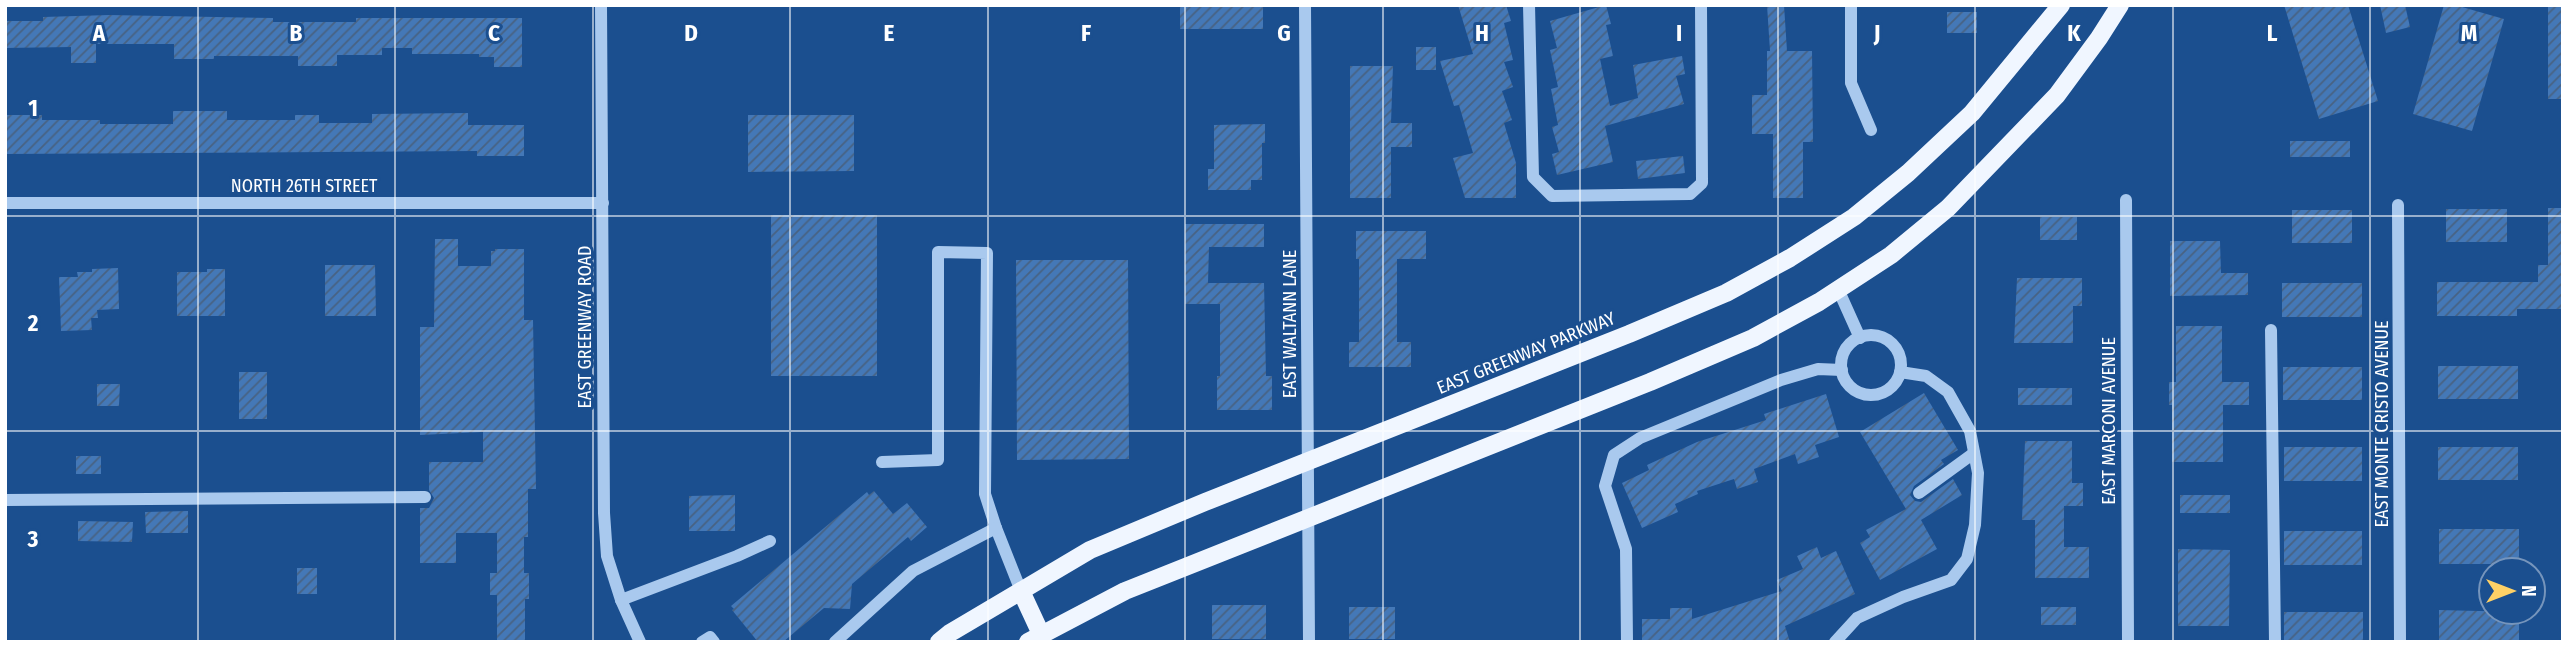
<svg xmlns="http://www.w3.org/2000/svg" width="2568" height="647" viewBox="0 0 2568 647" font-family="'Fira Sans Condensed',sans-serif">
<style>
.building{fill:url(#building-hatch)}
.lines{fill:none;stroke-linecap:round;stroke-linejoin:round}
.minor{stroke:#a9c9ee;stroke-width:12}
.major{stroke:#f0f6ff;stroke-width:18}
.grid{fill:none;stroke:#fff;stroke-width:2;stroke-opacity:0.55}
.labels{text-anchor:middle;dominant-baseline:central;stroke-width:6;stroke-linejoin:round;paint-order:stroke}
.street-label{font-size:18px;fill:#fff;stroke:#1b4f8f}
.grid-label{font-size:23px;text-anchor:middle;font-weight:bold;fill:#fff;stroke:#1b4f8f;stroke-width:6;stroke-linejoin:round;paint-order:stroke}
</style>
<defs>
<pattern id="building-hatch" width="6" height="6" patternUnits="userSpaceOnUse" patternTransform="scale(1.75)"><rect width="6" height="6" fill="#4478b7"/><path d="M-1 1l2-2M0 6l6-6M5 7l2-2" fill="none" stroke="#486282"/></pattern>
</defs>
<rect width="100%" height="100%" fill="#1b4f8f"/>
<g class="building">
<rect x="1180" y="5" width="83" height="24"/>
<polygon points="1458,5 1506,5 1511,21 1504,23 1513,60 1504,62 1513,87 1502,91 1512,120 1504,123 1516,163 1516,198 1465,198 1453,158 1473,153 1459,105 1454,106 1440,61 1473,54"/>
<polygon points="1606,5 1611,24 1606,25 1613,56 1600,59 1610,106 1638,98 1633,65 1682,56 1685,74 1676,76 1684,104 1605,126 1613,162 1557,175 1552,154 1559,152 1552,127 1558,125 1551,89 1558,87 1550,50 1557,48 1550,21"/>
<polygon points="1767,5 1784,5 1787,51 1812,51 1813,142 1803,142 1803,198 1773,198 1773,134 1752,134 1752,95 1767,95 1767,51 1770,51"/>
<polygon points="2284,5 2348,5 2378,101 2319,119"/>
<polygon points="2380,5 2405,5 2410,27 2386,33"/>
<polygon points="2444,5 2455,5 2504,19 2472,131 2413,114"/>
<rect x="2548" y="5" width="15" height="94"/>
<rect x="1947" y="12" width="30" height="21"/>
<polygon points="109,15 273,18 273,22 356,22 356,18 522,18 522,67 494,67 494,57 479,57 479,54 412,54 412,48 382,48 382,55 337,55 337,66 298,66 298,56 214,56 214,59 174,59 174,44 96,44 96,63 71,63 71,47 5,48 5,21 43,21 43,17"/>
<rect x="1416" y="47" width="20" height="23"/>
<polygon points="1350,66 1393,66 1391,123 1412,123 1412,147 1391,147 1391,198 1350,198"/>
<polygon points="173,111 227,111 227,120 295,120 295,115 319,115 319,123 372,123 372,114 468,113 468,125 524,125 524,156 477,156 477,151 5,154 5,115 42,115 42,120 100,120 100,124 173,124"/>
<polygon points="748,115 854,115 854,171 748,172"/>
<polygon points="1265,124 1265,143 1262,143 1262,180 1251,180 1251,190 1208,190 1208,169 1214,169 1214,125"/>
<rect x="2290" y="141" width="60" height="16"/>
<polygon points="1683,156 1685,173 1638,179 1636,161"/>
<polygon points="2548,208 2563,208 2563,309 2517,309 2517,316 2437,316 2437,282 2538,282 2538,265 2548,265"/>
<rect x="2446" y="209" width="61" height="33"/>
<rect x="2292" y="210" width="60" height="33"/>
<rect x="771" y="215" width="106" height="161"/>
<rect x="2040" y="217" width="37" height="23"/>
<polygon points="1185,224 1264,224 1264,247 1209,247 1208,283 1264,283 1266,376 1272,376 1272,410 1217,410 1217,376 1220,376 1220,304 1185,304"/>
<polygon points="1356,231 1426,231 1426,259 1397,259 1397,342 1411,342 1411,367 1349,367 1349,342 1359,342 1359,259 1356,259"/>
<polygon points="435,239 458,239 458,266 491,266 491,251 495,251 495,249 524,249 524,320 533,320 536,489 528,489 528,537 524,537 524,573 529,573 529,599 525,599 525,642 497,642 497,595 490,595 490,573 497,573 497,533 456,533 456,563 420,563 420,508 429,508 434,498 429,490 429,462 483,462 483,432 420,435 420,327 434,327"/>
<polygon points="2170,241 2220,241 2221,273 2248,273 2248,295 2170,296"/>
<polygon points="1016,260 1128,260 1129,459 1017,460"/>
<polygon points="325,265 375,265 376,316 325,316"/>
<polygon points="118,268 119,309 97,310 98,318 91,318 92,330 61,331 59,277 78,277 77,272 92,272 92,269"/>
<polygon points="207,269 225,269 225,316 177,316 177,272 207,272"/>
<polygon points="2017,278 2082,278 2082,306 2073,306 2073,343 2014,343"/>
<rect x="2282" y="283" width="80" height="34"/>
<polygon points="2176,326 2222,326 2222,382 2249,382 2249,405 2223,405 2223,462 2172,462 2172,405 2169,405 2169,382 2176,382"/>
<rect x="2438" y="366" width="80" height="33"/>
<rect x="2283" y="367" width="79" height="33"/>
<rect x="239" y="372" width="28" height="47"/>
<polygon points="97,384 120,384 119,406 97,406"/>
<rect x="2018" y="388" width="54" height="17"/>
<polygon points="1924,393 1958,450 1941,460 1944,464 1914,486 1910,495 1915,501 1921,502 1953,479 1962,495 1921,520 1937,549 1880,580 1860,543 1870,537 1866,530 1906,509 1860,432"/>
<polygon points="1826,394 1839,437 1815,445 1819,457 1798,464 1795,454 1754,469 1758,482 1737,489 1734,479 1697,491 1698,494 1675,504 1678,512 1642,528 1622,483 1649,470 1647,465 1697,442 1766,420 1764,414"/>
<polygon points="2025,441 2072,441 2072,483 2083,483 2083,506 2064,506 2064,547 2089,547 2089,578 2035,578 2035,520 2022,520"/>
<rect x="2284" y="447" width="78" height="34"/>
<rect x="2438" y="447" width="80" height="33"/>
<rect x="76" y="456" width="25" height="18"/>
<polygon points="874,491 893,514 907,503 927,527 911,541 908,537 852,584 850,609 824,608 783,642 758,642 732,610 734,609 731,606 867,492 869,495"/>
<polygon points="735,495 735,531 689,531 689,496"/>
<rect x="2180" y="495" width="50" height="18"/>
<polygon points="188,511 188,533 146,533 145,512"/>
<polygon points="78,521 133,522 132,542 78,541"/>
<rect x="2439" y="529" width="80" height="35"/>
<rect x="2284" y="531" width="78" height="34"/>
<polygon points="1817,547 1821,558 1836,551 1855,594 1785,626 1790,642 1642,642 1642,619 1670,619 1670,608 1692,608 1692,619 1782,591 1777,580 1803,569 1797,556"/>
<polygon points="2178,549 2230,550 2229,626 2178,626"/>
<rect x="297" y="568" width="20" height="26"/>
<rect x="1212" y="605" width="54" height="34"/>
<rect x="1349" y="607" width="46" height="32"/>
<rect x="2041" y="607" width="35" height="18"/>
<polygon points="2439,610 2519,612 2519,642 2439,642"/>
<rect x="2284" y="612" width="79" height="30"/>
</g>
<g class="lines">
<g class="minor">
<polyline points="601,5 604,513 607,556 621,600 640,642"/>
<polyline points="1305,5 1309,642"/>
<polyline points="1529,5 1533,177 1552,196 1690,194 1702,183 1701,5"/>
<polyline points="1851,5 1851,83 1871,130"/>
<polyline points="2126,200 2128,642"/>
<polyline points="5,203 603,203"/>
<polyline points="2398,205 2400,642"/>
<polyline points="1838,289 1860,338"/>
<polyline points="2271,330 2275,642"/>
<circle cx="1871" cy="365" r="30"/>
<polyline points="882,462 938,460 938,252 987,253 985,494 996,528 1021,591"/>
<polyline points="1919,493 1974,453"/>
<polyline points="5,500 425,497"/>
<polyline points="621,600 737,556 770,541"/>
<polyline points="702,642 710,637 714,642"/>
<polyline points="835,642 913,571 996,528"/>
<polyline points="1627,642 1626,549 1605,486 1614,455 1640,438 1781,380 1818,369 1842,370"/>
<polyline points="1835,642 1857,618 1903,597 1951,580 1967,559 1975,525 1978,473 1970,431 1948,392 1926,376 1900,372"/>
</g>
<g class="major">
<polyline points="1021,591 1041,634"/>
<polyline points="939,642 950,633 1090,550 1205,502 1629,334 1726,293 1790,258 1854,217 1908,173 1972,113 2061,5"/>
<polyline points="1028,642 1125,591 1650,382 1753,338 1819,302 1891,255 1948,208 2057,95 2099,38 2120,5"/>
</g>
</g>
<path class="grid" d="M198 5V642M395 5V642M593 5V642M790 5V642M988 5V642M1185 5V642M1383 5V642M1580 5V642M1778 5V642M1975 5V642M2173 5V642M2370 5V642M5 216H2563M5 431H2563"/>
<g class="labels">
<g class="street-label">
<text x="304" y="186">NORTH 26TH STREET</text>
<text transform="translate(1290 324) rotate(-90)">EAST WALTANN LANE</text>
<text transform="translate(585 327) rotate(-90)">EAST GREENWAY ROAD</text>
<text transform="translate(1526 353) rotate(-22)">EAST GREENWAY PARKWAY</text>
<text transform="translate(2109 421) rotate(-90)">EAST MARCONI AVENUE</text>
<text transform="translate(2382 424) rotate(-90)">EAST MONTE CRISTO AVENUE</text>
</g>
</g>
<g class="grid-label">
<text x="99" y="41">A</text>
<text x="296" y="41">B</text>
<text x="494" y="41">C</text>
<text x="691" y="41">D</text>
<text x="889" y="41">E</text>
<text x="1086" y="41">F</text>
<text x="1284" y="41">G</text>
<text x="1482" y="41">H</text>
<text x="1679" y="41">I</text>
<text x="1877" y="41">J</text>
<text x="2074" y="41">K</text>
<text x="2272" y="41">L</text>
<text x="2469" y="41">M</text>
<text x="33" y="116">1</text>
<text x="33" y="331">2</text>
<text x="33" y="547">3</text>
</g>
<rect width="2568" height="647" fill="none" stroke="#ffffff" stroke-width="14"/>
<g transform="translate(2512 591) rotate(90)"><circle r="33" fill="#1b4f8f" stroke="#7695bc" stroke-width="2"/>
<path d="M0-5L12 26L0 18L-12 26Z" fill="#ffd166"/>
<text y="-10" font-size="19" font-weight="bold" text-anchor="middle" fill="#ffffff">N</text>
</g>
</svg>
